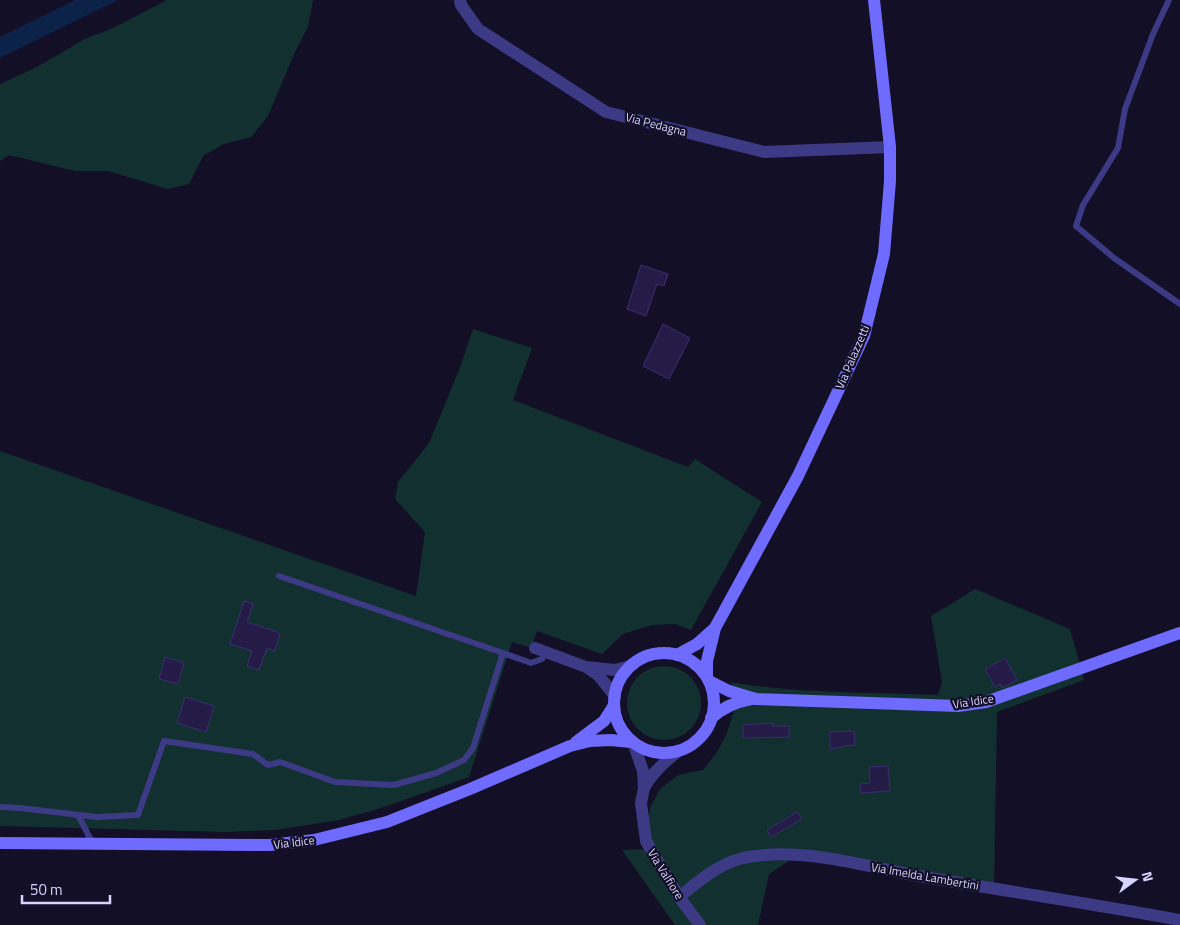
<svg xmlns="http://www.w3.org/2000/svg" width="1180" height="925" viewBox="0 0 1180 925" font-family="'Titillium Web',sans-serif">
<style>
.green{fill:#12302f}
.water{fill:#0c2248}
.building{fill:#241b47;stroke:#3b2d73}
.lines{fill:none;stroke-linecap:round;stroke-linejoin:round}
.lane{stroke:#3d3a85;stroke-width:6}
.street{stroke:#3d3a85;stroke-width:12}
.secondary{stroke:#6f6bff;stroke-width:12}
.labels{text-anchor:middle;dominant-baseline:central;stroke-width:4.5;stroke-linejoin:round;paint-order:stroke}
.street-label{font-size:12px;fill:#d9d4ff;stroke:#130f26}
</style>
<rect width="100%" height="100%" fill="#130f26"/>
<g class="green">
<polygon points="167,0 313,0 308,27 295,52 268,116 251,137 224,144 203,156 189,184 168,189 108,171 75,171 9,155 0,161 0,84 37,67 85,39 113,28"/>
<polygon points="473,329 532,348 513,400 688,467 695,459 762,502 691,630 675,624 652,625 623,634 602,654 537,631 531,648 512,642 469,777 378,809 339,820 276,830 225,832 0,826 0,451 416,596 425,532 395,499 398,482 429,443 459,370"/>
<path d="M975 589 1070 629 1084 680 997 712 994 890 795 857 769 874 758 925H675L622 850 645 849 650 808 660 789 678 775 703 770 717 752 727 733 734 710 731 682C799 694 870 692 938 695L942 682 931 616Z"/>
<circle cx="664" cy="703" r="37"/>
</g>
<polygon class="water" points="75,0 118,0 0,58 0,37"/>
<g class="building">
<polygon points="641,265 668,274 664,286 657,284 646,316 627,309"/>
<polygon points="663,324 690,338 669,379 643,366"/>
<polygon points="244,601 253,604 247,622 280,633 275,651 267,648 259,670 247,666 252,651 230,644"/>
<polygon points="165,657 184,663 178,684 159,679"/>
<polygon points="1005,658 1017,680 1002,688 1000,684 995,687 985,669"/>
<polygon points="185,697 214,706 206,732 177,723"/>
<polygon points="773,723 773,726 789,726 789,737 743,738 743,725"/>
<polygon points="854,731 855,745 843,746 843,747 830,749 830,732"/>
<polygon points="888,766 890,791 861,793 860,784 870,783 869,767"/>
<polygon points="797,812 802,819 771,837 767,830"/>
</g>
<g class="lines">
<g class="lane">
<polyline points="1169,0 1153,34 1125,109 1118,148 1083,205 1076,226 1114,258 1180,304"/>
<polyline points="279,576 503,653"/>
<polyline points="0,807 20,808 97,817 138,815 164,741 253,754 268,765 280,762 335,782 394,785 436,773 464,760 473,748 503,653 531,663 542,659 545,653"/>
<polyline points="78,815 93,844"/>
</g>
<g class="street">
<polyline points="460,0 461,5 478,29 606,112 764,152 890,147"/>
<polyline points="535,648 586,667 615,670 630,666"/>
<polyline points="588,668 598,675 615,696"/>
<polyline points="634,745 643,771 644,788 641,803 646,841 679,897 700,925"/>
<path d="M644 788C652 773 663 763 676 753"/>
<path d="M679 897C699 881 718 864 743 858 801 846 862 866 919 876 1006 891 1093 904 1180 920"/>
</g>
<g class="secondary">
<circle cx="664" cy="703" r="50"/>
<polyline points="677,655 697,644 715,628"/>
<polyline points="707,677 707,661 715,628 798,476 864,336 884,254 890,181 890,147 874,0"/>
<polyline points="709,681 729,691 756,699 958,706 986,702 1180,633"/>
<path d="M711 718C723 707 735 702 751 699"/>
<polyline points="576,742 604,721 613,707"/>
<polyline points="0,843 270,845 314,840 387,822 470,789 570,746 590,741 611,740 631,742"/>
</g>
</g>
<g class="labels">
<g class="street-label">
<text transform="translate(656 124) rotate(14)">Via Pedagna</text>
<text transform="translate(852 357) rotate(-67)">Via Palazzetti</text>
<text transform="translate(973 701) rotate(-9)">Via Idice</text>
<text transform="translate(294 842) rotate(-7)">Via Idice</text>
<text transform="translate(666 874) rotate(58)">Via Valfiore</text>
<text transform="translate(925 876) rotate(10)">Via Imelda Lambertini</text>
</g>
</g>
<g transform="translate(1135 880) rotate(75)" stroke="#130f26" stroke-width="4" paint-order="stroke">
<path d="M0-4L9 19L0 12L-9 19Z" fill="#d9d4ff"/>
<text y="-8" font-size="14" font-weight="bold" text-anchor="middle" fill="#d9d4ff">N</text>
</g>
<path d="M22 895v8h88v-8" fill="none" stroke="#d9d4ff" stroke-width="2.5"/>
<text x="30" y="895" font-size="15" fill="#d9d4ff" stroke="#130f26" stroke-width="4" paint-order="stroke">50 m</text>
</svg>
